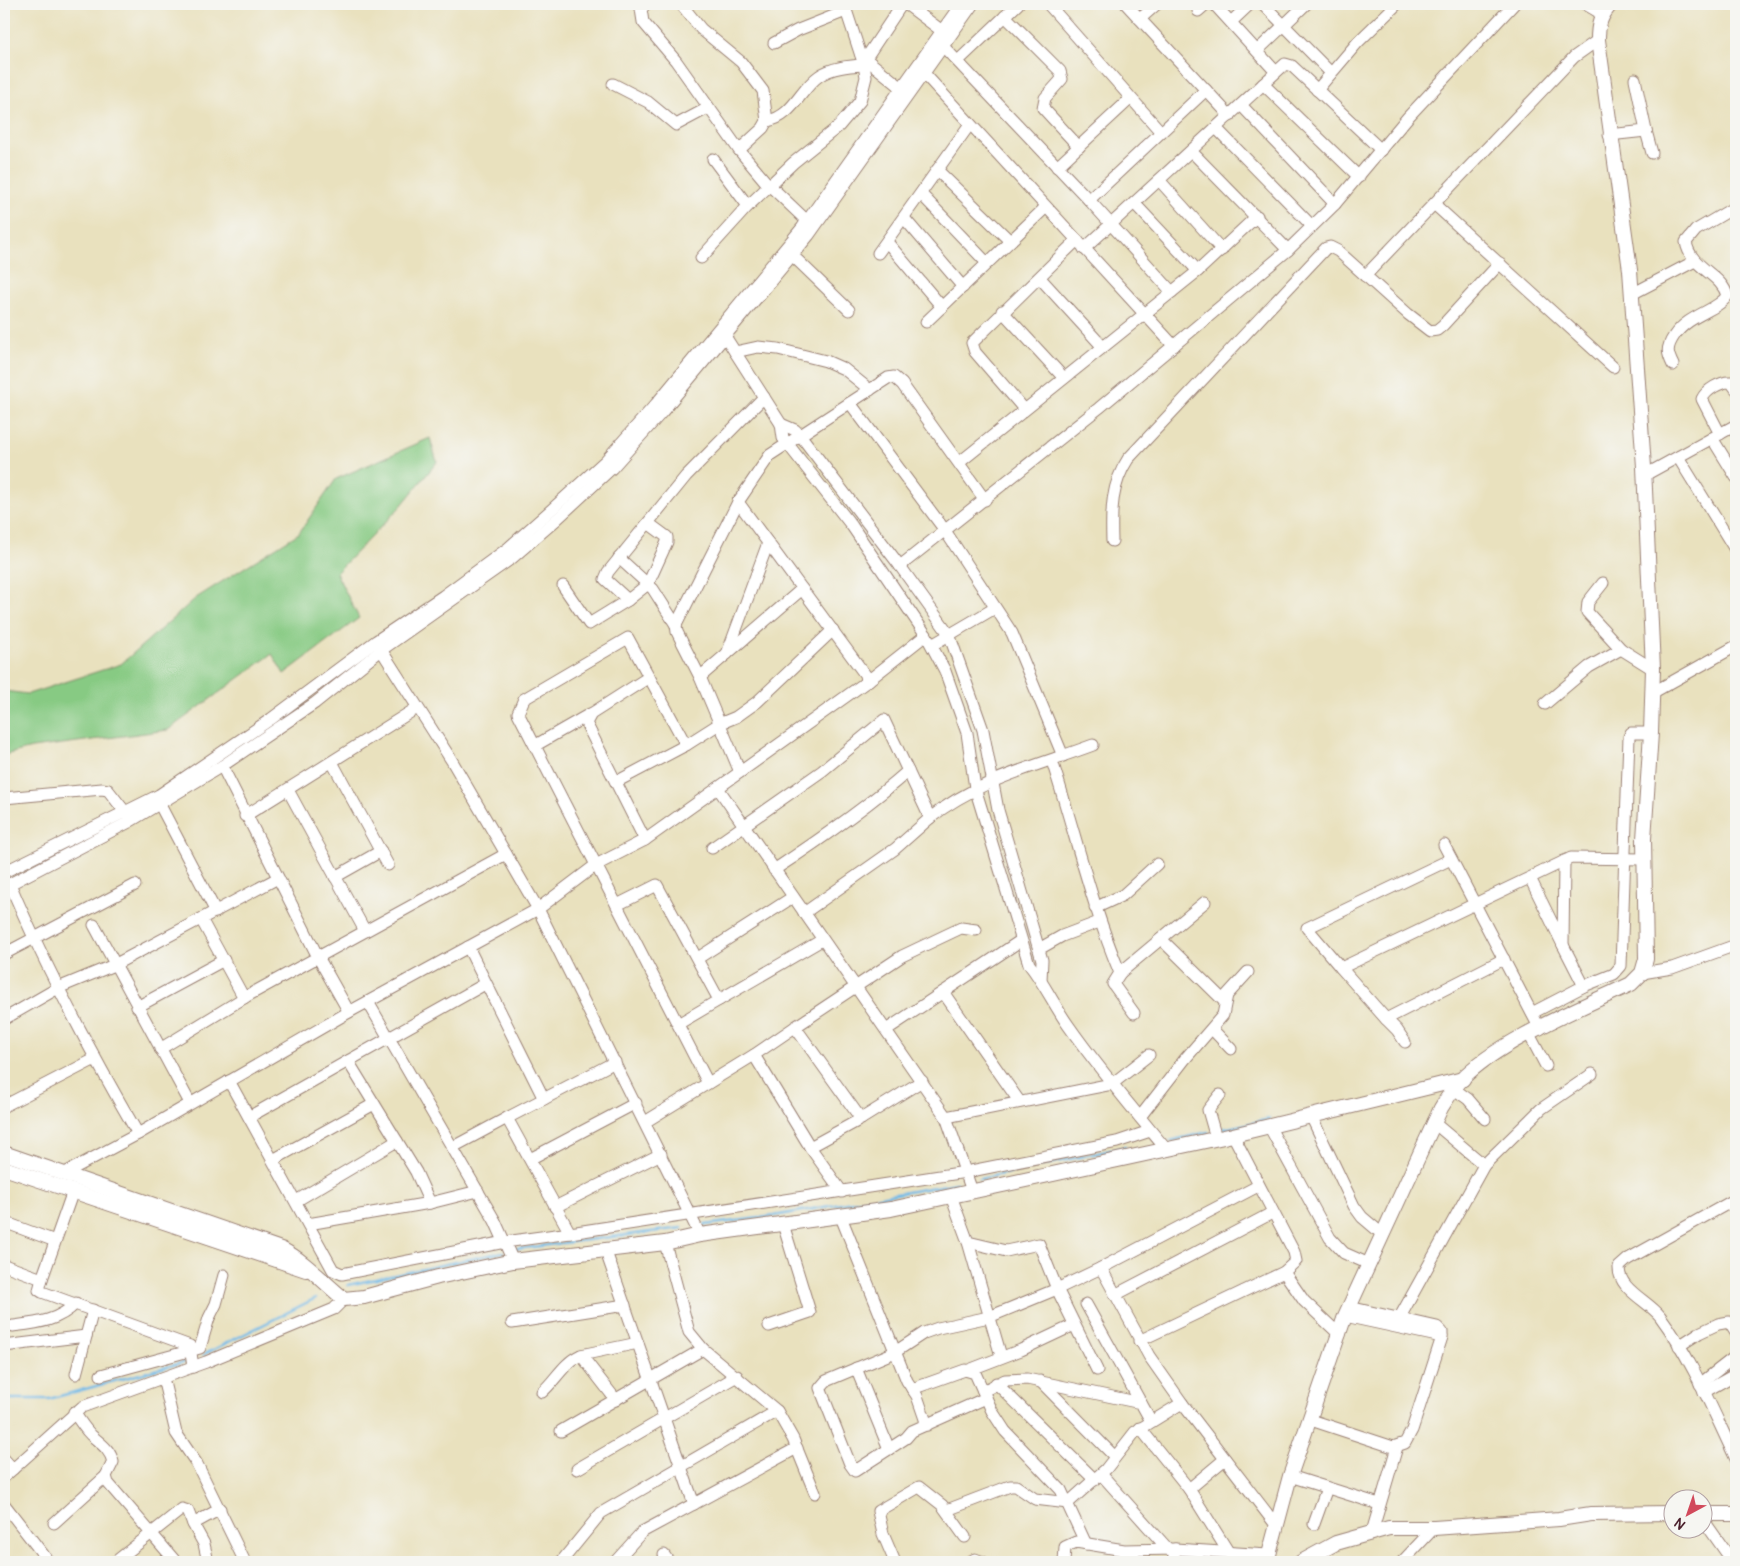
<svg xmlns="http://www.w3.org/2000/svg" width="1740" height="1566" viewBox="0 0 1740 1566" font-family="Pangolin,sans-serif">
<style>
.green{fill:#87ca83;stroke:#687457}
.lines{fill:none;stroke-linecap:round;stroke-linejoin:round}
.stream{stroke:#6fb9e8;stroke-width:2.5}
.minor-casing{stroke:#9a8074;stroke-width:13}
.major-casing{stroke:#9a8074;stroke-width:16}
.minor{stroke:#fff;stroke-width:11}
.major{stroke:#fff;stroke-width:14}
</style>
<rect width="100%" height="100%" fill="#f6f6f2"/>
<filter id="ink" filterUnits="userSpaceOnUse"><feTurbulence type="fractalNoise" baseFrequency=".02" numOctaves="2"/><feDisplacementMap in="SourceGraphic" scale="10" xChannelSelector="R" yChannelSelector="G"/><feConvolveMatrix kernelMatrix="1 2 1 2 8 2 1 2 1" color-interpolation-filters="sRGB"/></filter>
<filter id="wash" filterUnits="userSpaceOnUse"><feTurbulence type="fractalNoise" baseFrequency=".0096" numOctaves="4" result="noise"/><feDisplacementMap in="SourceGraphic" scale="20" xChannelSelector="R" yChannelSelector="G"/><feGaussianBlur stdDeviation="1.12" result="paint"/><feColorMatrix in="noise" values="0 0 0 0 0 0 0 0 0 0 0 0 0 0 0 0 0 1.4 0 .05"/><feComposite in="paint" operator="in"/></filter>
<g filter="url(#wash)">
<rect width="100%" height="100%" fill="#e9e1be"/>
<polygon class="green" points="430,438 437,462 401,506 336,573 359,618 284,674 272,654 168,730 32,748 4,755 4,691 28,694 121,664 196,598 299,533 336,479"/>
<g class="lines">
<g class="stream">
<polyline points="1223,1129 1270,1119"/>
<polyline points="1170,1141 1208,1132"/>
<polyline points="980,1179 1125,1147"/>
<polyline points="705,1225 774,1216 957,1183"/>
<polyline points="516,1249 682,1228"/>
<polyline points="348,1285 503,1252"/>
<polyline points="203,1355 316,1298"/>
<polyline points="4,1399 49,1399 184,1362"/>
</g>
</g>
</g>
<g filter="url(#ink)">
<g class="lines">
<defs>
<g id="minor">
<polyline points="646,4 641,9 643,22 676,61 739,150 765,181 807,221"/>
<polyline points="681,4 701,29 741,62 763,91 767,121 763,128 739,150"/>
<polyline points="906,4 942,31"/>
<polyline points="1048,4 1161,132"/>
<polyline points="1126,4 1230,116"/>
<polyline points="1214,4 1276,72"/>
<polyline points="1263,4 1331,73"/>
<polyline points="1585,4 1602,14"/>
<polyline points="1198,11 1206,4"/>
<polyline points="1005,16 1060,71 1062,79 1045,98 1043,108 1079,147"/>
<polyline points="1140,19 1157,4"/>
<polyline points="1231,22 1250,4"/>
<polyline points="939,42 1089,200 1172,292"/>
<polyline points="774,43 798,30 846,11"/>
<polyline points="1257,51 1306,4"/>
<polyline points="861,55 902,88"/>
<polyline points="866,58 902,4"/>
<polyline points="958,61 1018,4"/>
<polyline points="920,69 1174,346"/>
<polyline points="613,84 648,102 676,125 708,108"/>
<polyline points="1263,84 1359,177"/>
<polyline points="1317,90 1358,42 1397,4"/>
<polyline points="1241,105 1335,204"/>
<path d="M767 121C793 117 800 89 819 76 832 67 849 66 864 65"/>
<polyline points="1216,128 1312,226"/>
<polyline points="1646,131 1652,153"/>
<polyline points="1609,135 1646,131 1635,79"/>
<polyline points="1191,151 1288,250"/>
<polyline points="713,159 748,206"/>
<polyline points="1057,167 1130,99"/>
<polyline points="937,170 1010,241"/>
<polyline points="1159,180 1222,250"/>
<polyline points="921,194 987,263"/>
<polyline points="1089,200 1206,90"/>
<polyline points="1134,203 1198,271"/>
<polyline points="1434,204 1613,367"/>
<polyline points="904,218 963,287"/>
<polyline points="887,242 942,307"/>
<polyline points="1084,249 1285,64 1292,66 1381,150"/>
<polyline points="878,253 970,124"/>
<polyline points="792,255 849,310"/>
<polyline points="701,258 748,206 793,163 839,126 860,101 866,77 864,65 844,4"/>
<polyline points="1365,276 1574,57 1598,40"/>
<polyline points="1040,278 1102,346"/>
<polyline points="1632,294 1695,261"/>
<polyline points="1002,311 1064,378"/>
<polyline points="926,322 1046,207"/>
<path d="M721 330 781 424 783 438 852 526 926 635 945 671 967 733 975 788 1029 964C1044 983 1054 1005 1068 1025 1098 1068 1132 1108 1166 1149"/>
<polyline points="735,352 758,347 778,349 826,361 844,369 870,390"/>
<path d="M1673 365C1667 353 1666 348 1674 336 1689 314 1717 311 1727 296 1723 275 1690 268 1686 242L1696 230 1730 210 1736 209"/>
<polyline points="850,403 944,529 1012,633 1063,756"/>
<polyline points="1024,409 975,352 972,343 1077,240"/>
<polyline points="781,424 795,430 801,436 900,566 949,634 983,730 998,810 1042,960 1041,980"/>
<path d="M1720 434 1702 399C1706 390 1721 381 1731 382L1736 389"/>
<polyline points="1712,438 1736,477"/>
<polyline points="1678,457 1736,551"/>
<polyline points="960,462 1198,271 1257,216"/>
<polyline points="1645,475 1736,425"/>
<polyline points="738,502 869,680"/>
<polyline points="648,523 667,537 667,542 648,584 628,600 605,579 608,572 686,476 764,397"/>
<path d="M1112 541C1111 511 1111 485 1128 459L1326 248 1330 247 1338 251 1408 314 1430 331 1437 330 1443 325 1500 263"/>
<polyline points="619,558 653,589 676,625"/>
<polyline points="900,566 1099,408 1288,250 1335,204 1408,117 1514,4"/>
<polyline points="1603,583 1588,602 1587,612 1621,649 1653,669"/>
<polyline points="563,586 589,624 628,600"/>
<polyline points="378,645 452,761 538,909 700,1235"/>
<polyline points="932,645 995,608"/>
<polyline points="727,654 768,543"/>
<polyline points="700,677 802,589"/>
<polyline points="1652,693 1736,646"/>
<polyline points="1545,704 1589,667 1621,649"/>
<polyline points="536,745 590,714"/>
<path d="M1052 761C1075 832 1091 904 1120 973L1113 984 1134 1013"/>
<polyline points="332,762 388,865"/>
<polyline points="222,766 318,957 349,1012"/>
<polyline points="740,772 700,677 677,632 676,625 738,502 770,455 888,378 894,377 902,384 985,500"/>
<polyline points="616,782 686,745"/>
<polyline points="718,788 946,1117 972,1191"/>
<polyline points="288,790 365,931"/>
<polyline points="4,798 102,789 108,790 126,813"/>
<polyline points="160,805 216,912"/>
<polyline points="245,816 417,708"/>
<polyline points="645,840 586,723 591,714 649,677"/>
<polyline points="1444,845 1540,1029"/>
<path d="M712 848 822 771 884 720 930 818C977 780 1037 766 1093 745"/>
<path d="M774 870C821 839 866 808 908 771"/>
<polyline points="4,872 159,795 271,719 376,641 443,596 507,549 551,510 606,460 656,404 802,228 961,4"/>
<polyline points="335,877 381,851"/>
<polyline points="1530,878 1563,945 1564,861"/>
<path d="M10 884C47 971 91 1053 138 1134"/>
<polyline points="4,887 129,822 222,766 315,703 380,651 512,558 557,519 612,468 662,412 809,235 973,4"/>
<polyline points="617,905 657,885 719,1000 822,940"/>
<polyline points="1095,908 1123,895 1157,864"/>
<polyline points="804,913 895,849 930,818"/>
<polyline points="201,919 244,998"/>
<polyline points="94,925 190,1103"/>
<polyline points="1161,939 1225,1002"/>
<polyline points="1563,945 1584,986 1614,974 1621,966 1629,737 1631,733 1651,733"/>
<polyline points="468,947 544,1099"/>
<polyline points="1039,949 1062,936 1099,922"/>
<polyline points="4,954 135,885"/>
<polyline points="698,958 793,897"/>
<polyline points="1504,959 1386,1019 1341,968 1571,858 1643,859"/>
<polyline points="1341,968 1307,928 1451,859"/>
<polyline points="1120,973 1205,902"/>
<polyline points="1642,973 1672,968 1736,945"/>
<polyline points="943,992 1019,1101"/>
<polyline points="368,1002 495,1221 513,1261"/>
<polyline points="137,1007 224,960"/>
<polyline points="1532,1013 1584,986"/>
<polyline points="4,1019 58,988 114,965 278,878"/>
<polyline points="1386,1019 1397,1030 1405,1042"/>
<polyline points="678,1024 719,1000"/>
<polyline points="1212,1029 1231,1049"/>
<polyline points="886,1030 1020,941"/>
<polyline points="1529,1034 1546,1066"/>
<polyline points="160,1049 247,996 506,854"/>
<polyline points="754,1055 795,1027"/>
<polyline points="229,1081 333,1270 342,1274 505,1242 570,1233 507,1118 615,1062"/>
<polyline points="708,1083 518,713 524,699 628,638 686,745 719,724 736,717 757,702 833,630"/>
<polyline points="1454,1089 1468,1099 1485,1119"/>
<polyline points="4,1106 95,1059"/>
<polyline points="1311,1116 1354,1206 1362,1217 1382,1234"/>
<polyline points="249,1117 348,1061"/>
<polyline points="946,1117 1112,1084 1149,1055"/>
<polyline points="1140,1117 1185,1059 1223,1015 1227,995 1248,972"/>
<polyline points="861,1119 795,1027 902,956 961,928 976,930"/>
<polyline points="645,1122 754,1055 810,1147 842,1192"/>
<polyline points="1269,1126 1330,1238 1344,1253 1369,1264"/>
<polyline points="1216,1138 1208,1110 1220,1095"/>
<polyline points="453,1147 507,1118"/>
<polyline points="810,1147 861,1119 922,1081"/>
<polyline points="530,1159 636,1103"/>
<polyline points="273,1160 374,1104"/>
<polyline points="1484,1165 1541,1109 1592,1074"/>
<polyline points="65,1173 138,1134 349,1012 538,909 596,865 645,840 869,680 926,635"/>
<polyline points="478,1191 430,1203 416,1172 348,1061 485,984"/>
<polyline points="951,1196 968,1242 1006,1251 1039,1244 1057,1289 1101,1268 1149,1356 1182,1403 1276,1525"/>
<path d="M1736 1199 1628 1259 1619 1267C1618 1289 1647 1300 1660 1316 1692 1359 1713 1411 1736 1459"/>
<polyline points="296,1201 397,1141"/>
<polyline points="555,1207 661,1154"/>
<polyline points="841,1217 907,1381 917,1396 927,1425"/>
<polyline points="4,1222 55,1241"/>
<polyline points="308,1224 430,1203"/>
<polyline points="570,1233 966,1172 1117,1142 1150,1131"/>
<polyline points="968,1242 1001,1356"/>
<polyline points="665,1243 689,1332 703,1349 777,1411 793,1439 815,1493"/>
<polyline points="605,1249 694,1504"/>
<polyline points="4,1265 42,1279 73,1191"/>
<polyline points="1101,1268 1258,1186"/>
<polyline points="1284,1272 1304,1301 1340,1335"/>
<polyline points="42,1279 39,1290 42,1292 190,1346 193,1367"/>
<polyline points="1115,1295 1272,1213"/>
<polyline points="1086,1304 1151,1421"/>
<polyline points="1349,1307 1437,1327 1442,1332 1442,1337"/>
<polyline points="1400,1317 1484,1165 1433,1122"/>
<polyline points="512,1323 625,1305"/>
<path d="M13 1326C37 1323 59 1321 76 1303"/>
<polyline points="769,1326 810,1312 783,1224"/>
<polyline points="1139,1341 1284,1272 1296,1261 1294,1252 1233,1135"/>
<polyline points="4,1346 86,1336"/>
<polyline points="1679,1346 1699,1333 1718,1324 1729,1322 1736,1333"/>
<polyline points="856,1368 889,1449"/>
<polyline points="969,1370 1021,1350 1074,1325"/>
<polyline points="76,1374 93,1310"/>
<polyline points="101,1375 200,1348 209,1318 216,1304 224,1275"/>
<polyline points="163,1378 176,1433 197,1464 245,1562"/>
<polyline points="1040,1381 1115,1457"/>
<polyline points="996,1383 1095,1480"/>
<polyline points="1700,1384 1736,1356"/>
<polyline points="912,1389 965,1370 975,1373 992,1411 1005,1431 1061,1490 1086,1544"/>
<polyline points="983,1391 1005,1380 1027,1379 1141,1403"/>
<path d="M542 1392C556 1380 563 1363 581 1355"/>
<polyline points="1704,1392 1736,1374"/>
<polyline points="986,1398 912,1431 906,1438 855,1471 850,1464 820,1388 826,1381 895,1352 924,1333 938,1328 989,1317 1057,1289 1097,1370"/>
<polyline points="616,1400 581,1355 638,1343"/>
<path d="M74 1412C79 1420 84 1428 91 1435 101 1444 110 1449 113 1462L106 1476 108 1483 176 1562"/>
<polyline points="1311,1420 1393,1447 1405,1443 1412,1430 1442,1337 1345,1316"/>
<polyline points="1140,1428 1189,1489 1229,1553"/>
<polyline points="561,1431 703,1349"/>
<polyline points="4,1459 13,1469"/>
<polyline points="577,1469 737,1376"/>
<polyline points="1101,1474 1168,1549"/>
<polyline points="1290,1476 1379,1504"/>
<polyline points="4,1477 82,1407 206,1362 334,1309 344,1299"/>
<polyline points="1189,1489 1225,1459"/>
<polyline points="4,1504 49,1562"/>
<polyline points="947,1510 1010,1486 1016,1486 1035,1499 1068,1503 1106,1469 1135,1432 1182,1403"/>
<polyline points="1702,1518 1733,1562"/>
<polyline points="54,1523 106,1476"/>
<polyline points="1314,1524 1327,1488"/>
<polyline points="1372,1532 1397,1447"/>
<polyline points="664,1555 669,1562"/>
<polyline points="115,1562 182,1509 188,1511 193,1524"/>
<polyline points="208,1562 204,1544 193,1524 220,1509"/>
<polyline points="561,1562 601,1513 777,1411"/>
<polyline points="615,1562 642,1532 797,1448"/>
<polyline points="895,1562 883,1534 878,1511 919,1487 942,1505 965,1537"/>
<polyline points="969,1562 975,1559 983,1562"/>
<polyline points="1064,1562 1065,1547 1076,1542 1124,1550 1175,1549 1268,1555"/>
<polyline points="1173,1562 1175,1549"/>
<polyline points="1402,1562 1434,1528"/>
</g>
<g id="major">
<path d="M4 1153 281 1249C305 1261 323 1282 344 1299L364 1297 438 1277 513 1261 665 1243 700 1235 891 1209 1233 1135 1463 1079"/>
<polyline points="4,1168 306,1270"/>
<polyline points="1702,1514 1736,1514"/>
<path d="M1267 1562 1290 1476 1345 1316 1441 1108C1447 1098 1453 1089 1461 1080 1498 1041 1581 1008 1631 984L1642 973 1646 959 1644 839 1651 733 1653 669 1644 467 1630 270 1598 40C1598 25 1600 16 1611 4"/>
<polyline points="1301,1562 1336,1543 1389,1528 1434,1528 1559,1519 1591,1514 1672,1513"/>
</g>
</defs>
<use href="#minor" class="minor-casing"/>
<use href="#major" class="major-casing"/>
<use href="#minor" class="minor"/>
<use href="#major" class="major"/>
</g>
</g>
<rect width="1740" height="1566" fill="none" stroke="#f6f6f2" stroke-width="20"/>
<g transform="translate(1688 1514) rotate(220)"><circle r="24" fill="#f6f6f2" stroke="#b1a0a2"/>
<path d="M0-4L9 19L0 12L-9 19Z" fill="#d1495b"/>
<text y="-8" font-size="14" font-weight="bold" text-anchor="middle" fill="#4a1f2b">N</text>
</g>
</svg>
